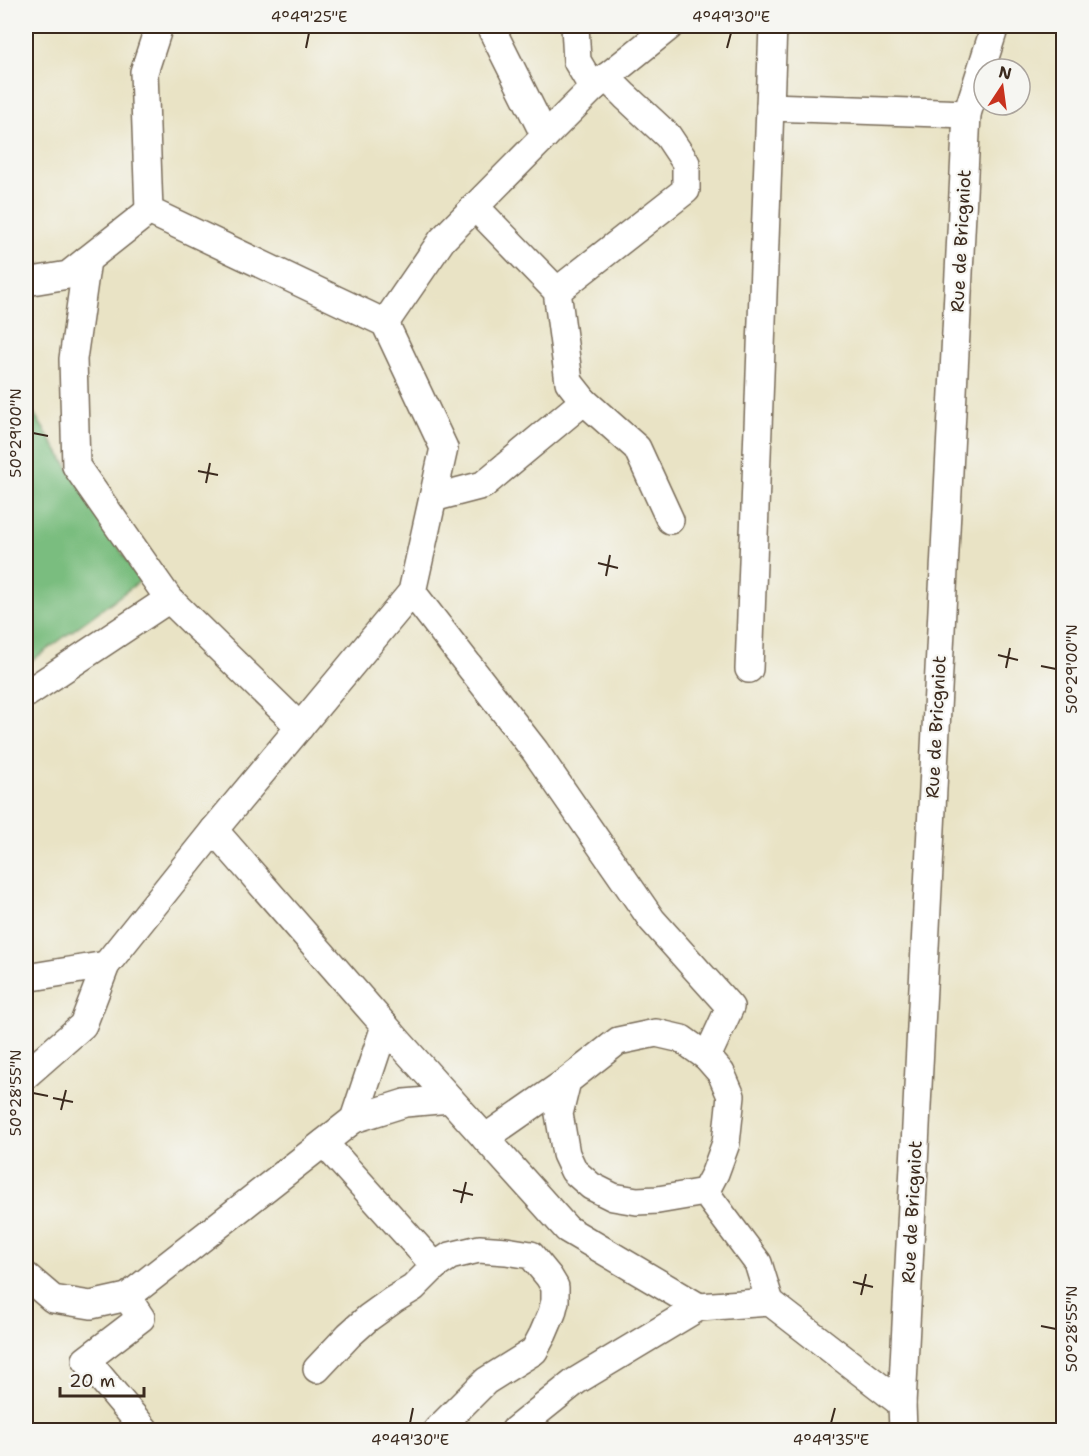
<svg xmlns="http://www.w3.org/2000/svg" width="1089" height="1456" viewBox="0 0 1089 1456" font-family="'Shantell Sans',sans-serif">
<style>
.forest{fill:#7abd7f;stroke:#5a744e;stroke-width:1.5}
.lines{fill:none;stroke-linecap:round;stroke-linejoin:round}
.minor-casing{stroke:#786b58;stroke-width:30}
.minor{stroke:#fff;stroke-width:27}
.ticks{fill:none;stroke:#3b2a1e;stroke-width:2}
.labels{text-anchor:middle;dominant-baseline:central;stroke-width:4.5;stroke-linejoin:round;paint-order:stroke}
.street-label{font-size:18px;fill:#3b2a1e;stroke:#f6f6f2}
.neatline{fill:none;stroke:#3b2a1e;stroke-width:2}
.ticks-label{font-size:15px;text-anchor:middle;fill:#3b2a1e}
</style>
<rect width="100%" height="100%" fill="#f6f6f2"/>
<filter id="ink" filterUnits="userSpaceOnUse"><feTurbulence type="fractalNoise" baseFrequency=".0167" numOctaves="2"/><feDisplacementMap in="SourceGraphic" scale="12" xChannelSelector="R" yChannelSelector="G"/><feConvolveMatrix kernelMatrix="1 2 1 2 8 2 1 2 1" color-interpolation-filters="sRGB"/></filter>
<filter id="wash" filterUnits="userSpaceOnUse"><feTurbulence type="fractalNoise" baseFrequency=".008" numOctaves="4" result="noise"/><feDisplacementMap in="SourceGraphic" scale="24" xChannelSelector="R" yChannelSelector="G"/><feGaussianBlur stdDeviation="1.35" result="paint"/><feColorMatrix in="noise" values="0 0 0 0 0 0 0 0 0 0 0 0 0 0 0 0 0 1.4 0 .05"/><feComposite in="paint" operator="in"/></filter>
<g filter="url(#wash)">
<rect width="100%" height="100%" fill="#e9e3c5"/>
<polygon class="forest" points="26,401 140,581 26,665"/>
</g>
<g filter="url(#ink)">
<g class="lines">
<defs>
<g id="minor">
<polyline points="575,26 577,61 593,88"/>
<polyline points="770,107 967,114"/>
<polyline points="545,136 593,88 670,26"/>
<polyline points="485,217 557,291 569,382 584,401"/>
<polyline points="87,260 73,359 76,466 169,599 300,727"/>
<polyline points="26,282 68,275 149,211"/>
<polyline points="557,291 686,190 686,163 668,136 625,96 606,77"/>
<polyline points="385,323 442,240 545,136 490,26"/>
<polyline points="433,498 483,485 584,401 637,448 670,520"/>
<polyline points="412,592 535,751 652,920 730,1007 707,1057"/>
<polyline points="749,669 773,26"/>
<polyline points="26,694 169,599"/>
<polyline points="214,830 399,1042 567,1229 699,1307"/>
<polyline points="26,978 106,965"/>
<polygon points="656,1033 682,1039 707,1057 721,1073 731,1096 726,1143 715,1173 705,1192 658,1200 637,1201 613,1197 591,1186 574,1171 566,1154 559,1114 567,1081 618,1041"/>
<polyline points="26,1075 83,1025 106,965 214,830 412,592 444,448 385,323 149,211 144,72 159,26"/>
<polyline points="354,1119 405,1103 450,1099"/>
<polyline points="485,1138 567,1081"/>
<polyline points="324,1143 435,1266"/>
<polyline points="705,1192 758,1263 770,1302"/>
<polyline points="26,1276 53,1299 91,1305 127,1297 354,1119 385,1026"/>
<polyline points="127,1297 141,1318 86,1360 145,1430"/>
<polyline points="317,1369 349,1335 368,1318 393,1300 413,1288 435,1266 450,1256 479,1249 506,1251 531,1255 549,1277 555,1287 555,1301 552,1313 543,1334 534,1351 486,1381 437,1430"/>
<polyline points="515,1430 576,1381 699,1307 770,1302 902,1404"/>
<polyline points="903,1430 902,1404 967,114 995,26"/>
</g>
</defs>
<use href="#minor" class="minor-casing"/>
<use href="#minor" class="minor"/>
</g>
</g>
<path class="ticks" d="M306 48 309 33M727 48 731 33M33 433 48 436M198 471 218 475M206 483 210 463M598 563 618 568M606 576 610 555M998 655 1018 660M1041 666 1056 669M1006 668 1010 648M33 1093 48 1096M53 1098 73 1102M61 1110 66 1090M453 1190 473 1195M461 1203 466 1182M853 1282 873 1287M861 1295 866 1274M1041 1326 1056 1329M410 1423 413 1408M831 1423 835 1408"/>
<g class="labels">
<g class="street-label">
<text transform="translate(961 241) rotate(-87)">Rue de Bricgniot</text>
<text transform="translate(936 727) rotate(-87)">Rue de Bricgniot</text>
<text transform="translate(912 1212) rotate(-87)">Rue de Bricgniot</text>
</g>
</g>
<rect width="1089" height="1456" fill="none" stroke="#f6f6f2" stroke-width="66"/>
<g transform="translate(1002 87) rotate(13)"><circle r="28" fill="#f6f6f2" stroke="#aba49d" stroke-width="1.5"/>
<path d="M0-4.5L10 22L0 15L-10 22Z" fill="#c8321e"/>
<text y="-9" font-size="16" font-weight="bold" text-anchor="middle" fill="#3b2a1e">N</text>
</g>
<path d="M60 1387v9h84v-9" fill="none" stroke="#3b2a1e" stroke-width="3"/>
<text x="69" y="1387" font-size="18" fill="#3b2a1e" stroke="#f6f6f2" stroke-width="4.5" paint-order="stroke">20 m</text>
<rect x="33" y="33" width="1023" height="1390" class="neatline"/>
<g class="ticks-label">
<text x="309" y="22">4°49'25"E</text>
<text x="731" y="22">4°49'30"E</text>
<text transform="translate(16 433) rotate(-90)" y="5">50°29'00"N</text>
<text transform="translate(1072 669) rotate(-90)" y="5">50°29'00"N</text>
<text transform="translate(16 1093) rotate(-90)" y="5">50°28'55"N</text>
<text transform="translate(1072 1329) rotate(-90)" y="5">50°28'55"N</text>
<text x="410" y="1445">4°49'30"E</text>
<text x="831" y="1445">4°49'35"E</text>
</g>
</svg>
